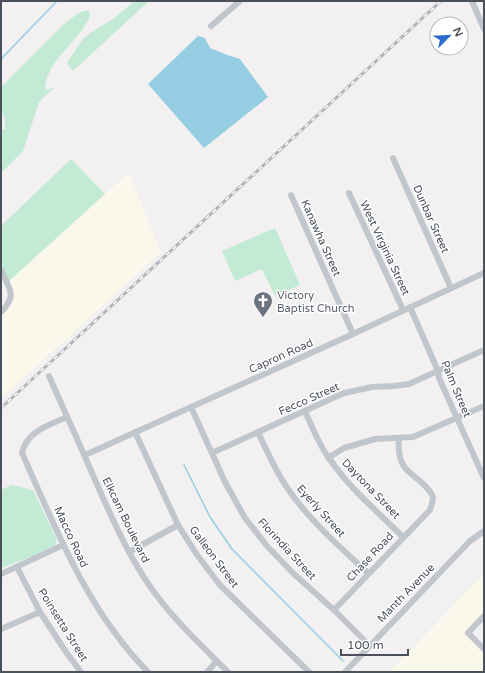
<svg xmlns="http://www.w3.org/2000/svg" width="485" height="673" viewBox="0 0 485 673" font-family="'Varela Round',sans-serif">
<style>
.commercial{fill:#faf7eb}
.green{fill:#c3ead5}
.water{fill:#95cde2}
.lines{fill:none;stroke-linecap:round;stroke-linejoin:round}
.stream{stroke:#95cde2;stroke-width:1.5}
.minor{stroke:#c0c6cc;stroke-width:6}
.rail-casing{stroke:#b2b4b9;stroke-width:3}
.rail{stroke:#fff;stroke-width:1.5;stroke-dasharray:4.5;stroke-linecap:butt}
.labels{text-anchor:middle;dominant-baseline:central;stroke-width:3;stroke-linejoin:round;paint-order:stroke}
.street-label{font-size:11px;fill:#4a515b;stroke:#fff}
.worship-label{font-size:11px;fill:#5b616d;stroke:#fff;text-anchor:start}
</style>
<rect width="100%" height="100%" fill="#f2f0f0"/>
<g class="commercial">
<polygon points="129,172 161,252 1,399 1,315 9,308 15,297 9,281"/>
<polygon points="484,574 484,613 466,631 466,634 484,652 484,672 389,672"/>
</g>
<g class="green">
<polygon points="135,1 149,1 73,71 67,63 83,39 90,33 113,19"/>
<path d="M89 10 90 16C79 43 46 59 45 90L55 87 39 102 23 151 1 173V130L5 129V119L1 110V87L65 23 80 12Z"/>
<polygon points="71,159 105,194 9,281 1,264 1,226"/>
<polygon points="275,228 300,285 275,296 262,269 235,281 222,251"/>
<polygon points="12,485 33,490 57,540 55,545 35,555 1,568 1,490"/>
</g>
<polygon class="water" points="198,36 205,38 210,48 227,55 240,59 268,97 204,148 148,84"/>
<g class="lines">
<g class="stream">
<polyline points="1,59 57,1"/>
<polyline points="184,465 210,517 232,549 343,661"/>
</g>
<g class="minor">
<polyline points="472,1 484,29"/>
<polyline points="211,26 240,1"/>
<polyline points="393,158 451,288"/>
<polyline points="349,193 403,310"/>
<polyline points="291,195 353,334"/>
<path d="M1 270C9 288 18 296 1 312"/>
<polyline points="410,307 438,371 439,378 484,478"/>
<path d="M49 376C65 412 81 447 96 482 113 520 129 558 154 592 175 621 202 646 228 672"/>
<polyline points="191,407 225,482 245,518 267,546 294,574 334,610 370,646"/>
<path d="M305 412C313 427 318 444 329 458 349 488 378 512 403 537"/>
<path d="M67 417C49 425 27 431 22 453 57 531 87 610 148 672"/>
<polyline points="135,432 178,525 197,555 220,585 309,672"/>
<path d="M258 432C267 452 276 472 288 489 310 521 340 547 368 573"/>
<polyline points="212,453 344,393 372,387 394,386 409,384 484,350"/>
<polyline points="85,455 353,334 484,273"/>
<polyline points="328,458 344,448 375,439 413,437 484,406"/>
<polyline points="129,552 178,525"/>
<polyline points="17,567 40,612 66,652 81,672"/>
<polyline points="1,574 63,545"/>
<path d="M334 610 430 510C431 506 433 502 433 498 431 487 412 476 405 468 399 460 398 449 399 438"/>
<polyline points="484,616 468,633 484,649"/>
<polyline points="1,629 40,612"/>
<polyline points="207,672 217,661"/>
<polyline points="345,672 470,541 484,531"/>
</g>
<defs>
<polyline id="rail" points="1,408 441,1"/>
</defs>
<use href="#rail" class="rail-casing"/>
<use href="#rail" class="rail"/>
</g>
<defs>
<symbol id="church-pin" viewBox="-11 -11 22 30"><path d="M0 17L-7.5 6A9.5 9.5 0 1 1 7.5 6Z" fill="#6b7280" stroke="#fff"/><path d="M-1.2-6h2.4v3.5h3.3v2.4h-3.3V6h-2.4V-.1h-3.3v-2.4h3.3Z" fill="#fff"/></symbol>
</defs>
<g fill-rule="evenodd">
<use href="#church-pin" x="252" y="290" width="22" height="30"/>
</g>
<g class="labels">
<g class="street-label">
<text transform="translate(431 219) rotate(66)">Dunbar Street</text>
<text transform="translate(321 238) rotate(66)">Kanawha Street</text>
<text transform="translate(385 248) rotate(65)">West Virginia Street</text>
<text transform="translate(281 356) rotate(-24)">Capron Road</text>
<text transform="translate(456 389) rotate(67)">Palm Street</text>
<text transform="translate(309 399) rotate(-24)">Fecco Street</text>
<text transform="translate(371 489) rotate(46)">Daytona Street</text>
<text transform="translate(321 511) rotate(48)">Eyerly Street</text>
<text transform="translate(126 520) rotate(64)">Elkcam Boulevard</text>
<text transform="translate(71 537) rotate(65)">Macco Road</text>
<text transform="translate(287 549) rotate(47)">Florindia Street</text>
<text transform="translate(214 557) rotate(53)">Galleon Street</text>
<text transform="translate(370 557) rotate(-47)">Chase Road</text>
<text transform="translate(406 593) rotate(-46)">Manth Avenue</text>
<text transform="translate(63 625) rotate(58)">Poinsetta Street</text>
</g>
<g class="worship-label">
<text x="277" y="295">Victory<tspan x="277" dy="13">Baptist Church</tspan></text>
</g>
</g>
<rect width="485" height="673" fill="none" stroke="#4a515b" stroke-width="4"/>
<g transform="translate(449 36) rotate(66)"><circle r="19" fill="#ffffff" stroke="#b7b9bd"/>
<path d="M0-3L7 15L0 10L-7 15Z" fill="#2e69cd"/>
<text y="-6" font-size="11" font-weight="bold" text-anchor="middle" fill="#4a515b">N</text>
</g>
<path d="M341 649v6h67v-6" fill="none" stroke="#4a515b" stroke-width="2"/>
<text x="347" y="649" font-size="12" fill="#4a515b" stroke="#ffffff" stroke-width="3" paint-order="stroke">100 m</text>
</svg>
